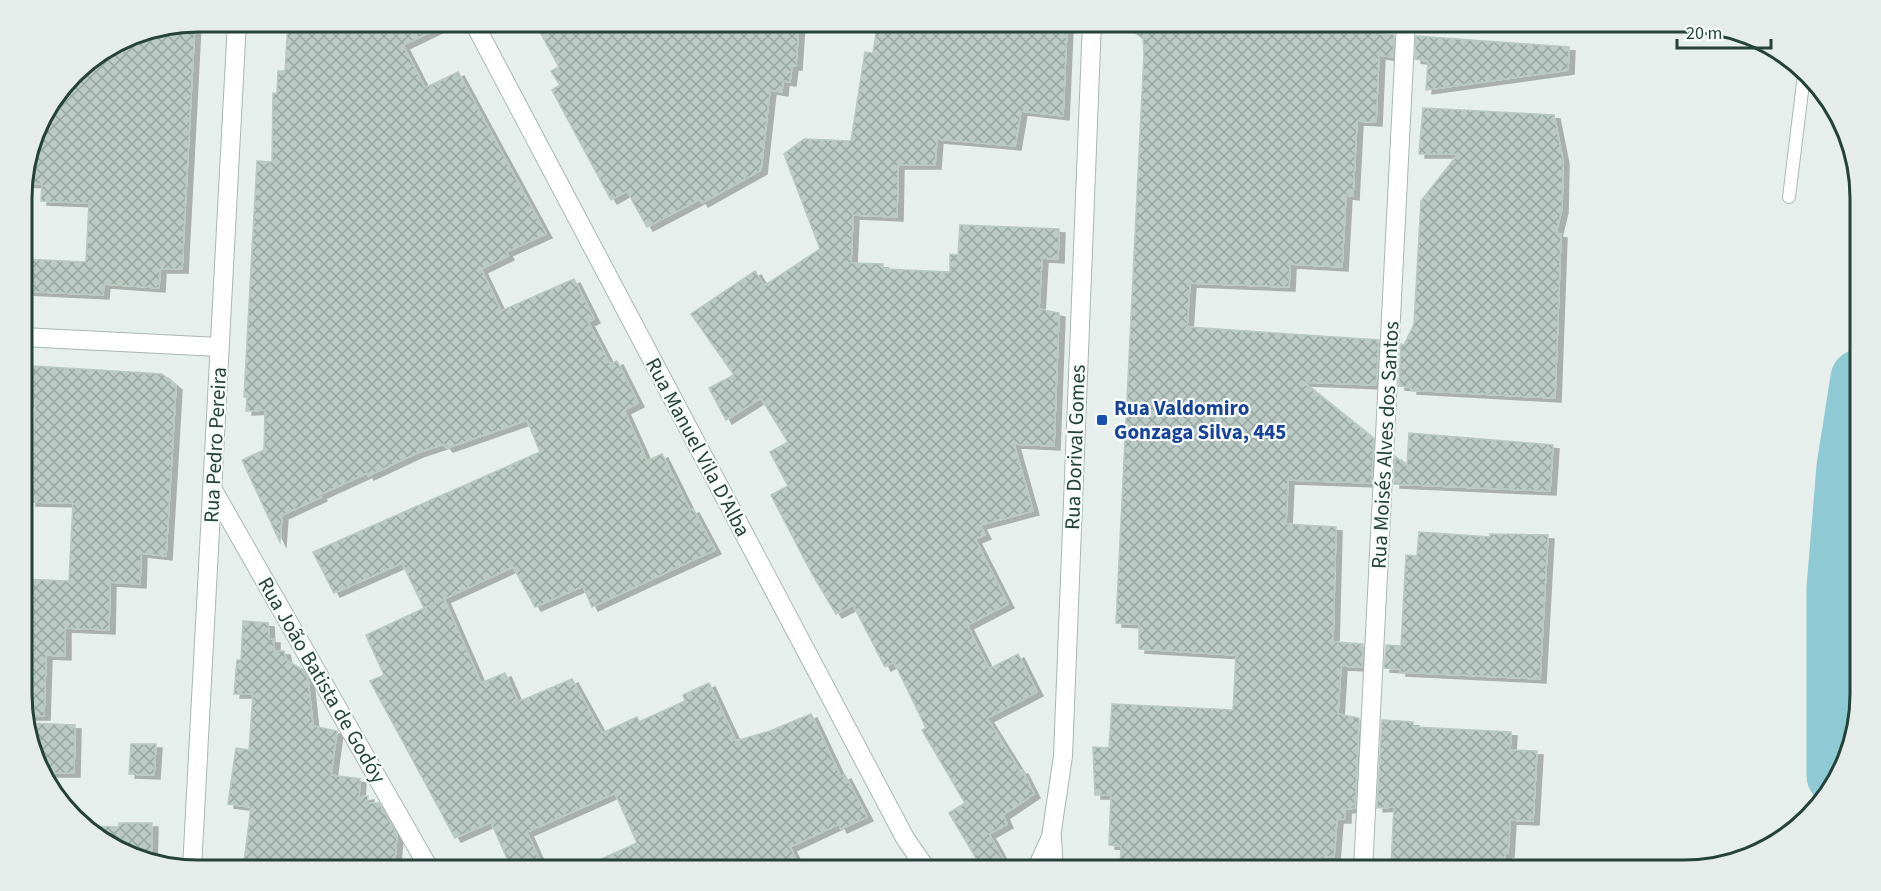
<svg xmlns="http://www.w3.org/2000/svg" width="1881" height="891" viewBox="0 0 1881 891" font-family="'Source Sans 3',sans-serif">
<style>
.lines{fill:none;stroke-linecap:round;stroke-linejoin:round}
.river{stroke:#8ec9d4;stroke-width:57}
.building{fill:url(#building-cross-hatch);stroke:#b8c9c2;stroke-width:1.5;filter:url(#shadow)}
.service-casing{stroke:#a8b8b2;stroke-width:14}
.minor-casing{stroke:#a8b8b2;stroke-width:20}
.service{stroke:#fff;stroke-width:12}
.minor{stroke:#fff;stroke-width:18}
.transit-dot{fill:#1a4fb4;stroke:#f7fbf9;stroke-width:2}
.labels{text-anchor:middle;dominant-baseline:central;stroke-width:4.5;stroke-linejoin:round;paint-order:stroke}
.transit-label{font-size:21px;font-weight:bold;fill:#164399;stroke:#f7fbf9;text-anchor:start}
.street-label{font-size:21px;fill:#24423a;stroke:#f7fbf9}
.rim{fill:none;stroke:#24423a;stroke-width:3}
</style>
<defs>
<pattern id="building-cross-hatch" width="8" height="8" patternUnits="userSpaceOnUse" patternTransform="scale(1.5)"><rect width="8" height="8" fill="#bbcac4"/><path d="M0 0l8 8M0 8l8-8" fill="none" stroke="#98a6a0"/></pattern>
<filter id="shadow"><feDropShadow dx="6" dy="4" stdDeviation="0" flood-color="#0004"/></filter>
</defs>
<rect width="100%" height="100%" fill="#e6efeb"/>
<g class="lines">
<polyline class="river" points="1835,776 1835,588 1845,467 1859,378"/>
</g>
<g class="building">
<polygon points="195,21 182,269 160,269 159,288 104,284 103,295 22,291 22,259 86,262 89,203 41,201 42,184 22,183 39,119 81,65 130,34"/>
<polygon points="288,21 453,21 403,45 425,88 458,72 546,234 506,252 508,256 481,269 501,311 574,279 594,319 588,322 610,364 617,361 638,403 624,410 647,461 662,454 690,510 693,509 715,550 592,607 583,586 535,607 513,567 424,608 402,563 334,593 313,552 540,452 527,420 447,448 444,444 417,453 368,476 367,473 319,495 321,497 282,515 280,542 242,460 264,450 265,410 246,411 247,397 244,397 249,304 257,161 272,162 273,93 277,94 278,71 285,71"/>
<polygon points="556,21 799,21 796,66 792,66 790,82 783,81 782,92 770,90 761,170 702,203 700,199 647,227 627,191 611,200 552,90 560,85 551,71 559,67 539,30"/>
<polygon points="878,21 1031,21 1067,26 1063,116 1021,111 1015,146 937,139 935,165 898,165 897,217 853,215 851,263 883,264 883,269 950,272 950,254 958,255 960,225 1059,229 1058,259 1042,258 1039,309 1059,313 1054,446 1014,444 1033,511 980,525 985,535 975,539 1008,604 967,625 989,669 1018,654 1037,692 987,718 1020,771 1022,770 1034,794 1003,815 1007,824 989,834 1009,870 983,870 949,813 965,803 922,730 926,728 894,662 885,667 853,605 836,614 812,574 771,495 788,486 770,452 788,442 761,398 726,420 709,388 734,375 691,314 755,271 764,286 820,249 784,154 804,139 851,141 865,52 873,53"/>
<polygon points="1120,21 1380,21 1379,34 1394,35 1393,57 1379,55 1376,122 1357,121 1353,196 1346,195 1342,267 1290,264 1289,287 1190,283 1187,327 1379,340 1376,385 1303,382 1374,439 1371,483 1288,480 1286,524 1336,527 1333,642 1363,644 1362,667 1341,666 1338,714 1359,718 1355,808 1345,809 1345,819 1337,819 1334,857 1320,856 1319,870 1120,870 1121,846 1109,845 1111,795 1095,795 1093,747 1109,748 1112,704 1233,710 1236,655 1139,649 1139,624 1116,623 1144,53 1143,39"/>
<polygon points="1416,36 1569,47 1568,70 1426,90 1428,61 1415,59"/>
<polygon points="1423,108 1554,115 1563,160 1562,209 1556,233 1561,234 1555,398 1411,390 1411,387 1399,386 1401,344 1404,345 1414,324 1421,201 1458,154 1419,154"/>
<polygon points="32,366 162,374 176,386 166,556 141,553 140,584 110,582 109,630 65,628 65,656 46,655 44,716 23,716 22,579 69,581 73,503 30,502 35,407 30,407"/>
<polygon points="1409,433 1553,445 1550,491 1394,484 1395,456 1407,466"/>
<polygon points="1419,532 1490,537 1490,534 1548,535 1540,679 1400,672 1400,669 1384,668 1386,645 1401,646 1406,555 1417,556"/>
<polygon points="444,599 481,683 505,673 518,702 572,679 602,733 637,717 639,722 685,701 683,695 709,683 736,741 770,731 811,714 841,777 845,775 867,817 841,829 839,824 790,847 801,870 577,870 637,843 615,793 527,832 544,870 512,870 491,822 455,838 370,681 384,675 366,635"/>
<polygon points="243,621 268,623 269,639 274,639 274,651 284,651 286,660 303,670 308,679 313,726 337,731 331,775 360,779 359,797 368,796 367,803 379,803 397,835 394,870 347,870 292,863 292,870 243,870 251,807 228,804 236,748 249,750 253,694 234,694 237,660 241,660"/>
<polygon points="1382,720 1413,722 1413,727 1511,732 1510,750 1537,751 1533,821 1510,820 1508,853 1505,854 1504,870 1414,870 1415,868 1391,866 1394,807 1377,808"/>
<polygon points="25,723 75,725 74,773 46,773"/>
<polygon points="131,744 156,744 154,775 129,774"/>
<polygon points="119,823 152,823 151,861 129,856 89,826 119,827"/>
</g>
<g class="lines">
<defs>
<polyline id="service" points="1789,197 1804,75"/>
<g id="minor">
<polyline points="473,21 905,838 927,870"/>
<polyline points="22,337 219,347"/>
<polyline points="213,490 430,870"/>
<polyline points="1052,838 1054,870"/>
<polyline points="192,869 237,21"/>
<polyline points="1036,870 1051,837 1063,756 1092,21"/>
<polyline points="1363,870 1406,21"/>
</g>
</defs>
<use href="#service" class="service-casing"/>
<use href="#minor" class="minor-casing"/>
<use href="#service" class="service"/>
<use href="#minor" class="minor"/>
</g>
<rect class="transit-dot" x="1096" y="414" width="12" height="12" rx="3"/>
<g class="labels">
<g class="transit-label">
<text x="1114" y="408">Rua Valdomiro<tspan x="1114" dy="24">Gonzaga Silva, 445</tspan></text>
</g>
<g class="street-label">
<text transform="translate(215 445) rotate(-87)">Rua Pedro Pereira</text>
<text transform="translate(1385 445) rotate(-87)">Rua Moisés Alves dos Santos</text>
<text transform="translate(698 447) rotate(62)">Rua Manuel Vila D'Alba</text>
<text transform="translate(1075 447) rotate(-88)">Rua Dorival Gomes</text>
<text transform="translate(322 680) rotate(60)">Rua João Batista de Godóy</text>
</g>
</g>
<path d="M0 0H1881V891H0ZM198 32H1684A166 166 0 0 1 1850 198V694A166 166 0 0 1 1684 860H198A166 166 0 0 1 32 694V198A166 166 0 0 1 198 32Z" fill="#e6ecea" fill-rule="evenodd"/>
<path class="rim" d="M198 32H1684A166 166 0 0 1 1850 198V694A166 166 0 0 1 1684 860H198A166 166 0 0 1 32 694V198A166 166 0 0 1 198 32Z"/>
<path d="M1677 39v9h94v-9" fill="none" stroke="#24423a" stroke-width="3"/>
<text x="1686" y="39" font-size="18" fill="#24423a" stroke="#f7fbf9" stroke-width="4.5" paint-order="stroke">20 m</text>
</svg>
